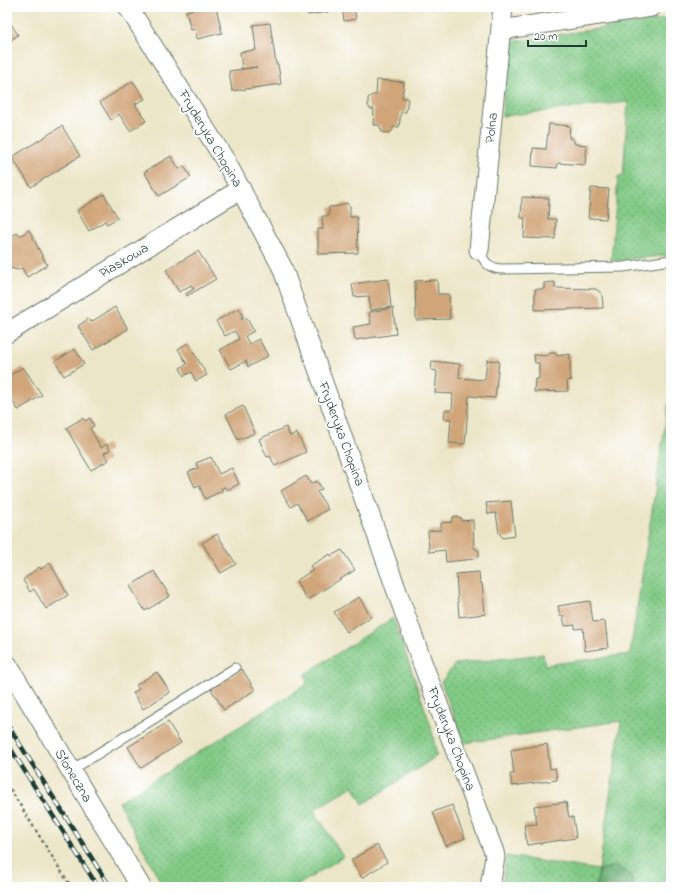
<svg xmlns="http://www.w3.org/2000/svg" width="678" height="894" viewBox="0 0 678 894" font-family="'Indie Flower',sans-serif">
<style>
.grass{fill:url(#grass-dots);stroke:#50845d}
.forest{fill:url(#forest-crowns);stroke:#447654}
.building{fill:#d0a579}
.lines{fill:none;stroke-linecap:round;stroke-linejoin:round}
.service-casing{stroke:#677868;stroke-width:11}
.minor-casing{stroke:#677868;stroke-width:21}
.path{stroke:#677868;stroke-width:2.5;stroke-dasharray:3 3;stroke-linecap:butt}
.service{stroke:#fff;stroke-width:9}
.minor{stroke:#fff;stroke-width:19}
.rail-casing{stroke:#1f3d34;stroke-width:4.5}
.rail{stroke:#fff;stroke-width:3;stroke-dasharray:9;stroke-linecap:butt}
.labels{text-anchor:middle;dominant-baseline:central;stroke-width:4;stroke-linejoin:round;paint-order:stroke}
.street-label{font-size:14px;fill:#1f3d34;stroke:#fff}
</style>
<defs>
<pattern id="grass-dots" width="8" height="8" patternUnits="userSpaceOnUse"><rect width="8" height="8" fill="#82ca86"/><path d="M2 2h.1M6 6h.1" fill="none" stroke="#6aa56e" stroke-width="1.8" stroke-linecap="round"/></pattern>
<pattern id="forest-crowns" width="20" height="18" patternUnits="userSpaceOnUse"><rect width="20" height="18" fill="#69ae73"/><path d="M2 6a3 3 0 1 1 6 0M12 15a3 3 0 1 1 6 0" fill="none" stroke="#568f5f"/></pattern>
</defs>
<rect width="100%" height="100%" fill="#fff"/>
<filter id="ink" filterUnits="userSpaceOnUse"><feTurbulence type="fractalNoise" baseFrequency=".025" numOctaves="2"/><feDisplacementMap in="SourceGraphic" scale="8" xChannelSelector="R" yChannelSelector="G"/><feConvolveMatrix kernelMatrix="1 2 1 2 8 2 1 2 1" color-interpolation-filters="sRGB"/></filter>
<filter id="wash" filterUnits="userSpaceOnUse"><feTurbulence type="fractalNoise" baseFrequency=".012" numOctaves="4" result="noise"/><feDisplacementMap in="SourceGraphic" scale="16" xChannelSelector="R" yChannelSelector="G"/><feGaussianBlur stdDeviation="0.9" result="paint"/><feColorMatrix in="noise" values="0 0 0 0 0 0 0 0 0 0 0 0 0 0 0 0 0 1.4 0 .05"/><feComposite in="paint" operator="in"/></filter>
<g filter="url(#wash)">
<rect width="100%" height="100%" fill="#ece6c8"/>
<g class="grass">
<polygon points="671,18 671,255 611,261 618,177 623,176 628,102 502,116 509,42"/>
<polygon points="671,386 671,887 633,887 632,876 599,870 596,887 502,887 506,856 599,870 621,721 464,743 441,682 455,664 543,654 545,665 630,654"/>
<polygon points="393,618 431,726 437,756 363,804 353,786 314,810 343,857 295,887 163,887 119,802 307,684 305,674"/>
</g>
<path class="forest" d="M615 866C628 870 631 874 633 887H596L599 870Z"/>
<g id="blocks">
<g class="building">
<polygon points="204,7 216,7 222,33 197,39 195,29 191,30 186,11"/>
<polygon points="307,7 328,7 328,12 308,15"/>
<polygon points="342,7 354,7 356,19 344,21"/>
<polygon points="7,18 18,35 7,43"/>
<polygon points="270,23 276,64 278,64 281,84 232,91 229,71 257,67 242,69 240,52 256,50 253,25"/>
<polygon points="377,80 404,82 402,98 408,98 406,112 401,112 399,127 393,127 393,130 389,133 382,132 379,125 373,125 374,109 370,109 368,105 368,98 372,95 376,95"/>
<polygon points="133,81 145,99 135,104 146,121 130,131 119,114 111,120 100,102"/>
<polygon points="549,124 570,126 569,138 573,139 575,144 587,145 585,165 558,163 557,168 532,166 533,148 546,149"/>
<polygon points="62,126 80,156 31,187 12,157"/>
<polygon points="171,156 179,169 184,166 191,177 159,196 144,172"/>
<polygon points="591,188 609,189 606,219 588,218"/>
<polygon points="104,194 118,218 107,224 105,221 89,231 77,211"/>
<polygon points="522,197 549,198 548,219 556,219 555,239 524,238 525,218 521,218"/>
<polygon points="347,203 350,206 350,217 357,217 358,253 318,254 318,229 323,229 322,216 329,216 329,207 340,206 343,204"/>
<polygon points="29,230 47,265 27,277 22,268 18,270 10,268 7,271 7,239 17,233 20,236"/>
<polygon points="198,251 216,279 187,296 186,294 194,289 191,285 179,292 166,270"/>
<polygon points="388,279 391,307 370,310 369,296 354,297 352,284"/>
<polygon points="437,280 438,294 449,294 450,319 416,320 415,281"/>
<polygon points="555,282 555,288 596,289 602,294 603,308 535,310 535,289 544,289 544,283"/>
<polygon points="115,307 128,329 93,350 78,326 88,319 91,322"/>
<polygon points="239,308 243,316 241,317 242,320 246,317 254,331 245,336 249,344 259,339 268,356 248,367 246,361 231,369 220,350 239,339 235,331 225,336 216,321"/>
<polygon points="393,308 396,334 355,340 353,327 371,324 369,312"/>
<polygon points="188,343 207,375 196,381 191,372 184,376 180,368 187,364 178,349"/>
<polygon points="75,349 84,364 64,376 55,361"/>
<polygon points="550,353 555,353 557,356 570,354 570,378 571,378 571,381 567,380 568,391 534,392 535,379 539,379 539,363 535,363 534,355 547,356"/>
<polygon points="487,360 499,361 495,398 469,396 465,444 449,443 451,419 444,419 445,410 452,410 453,394 435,393 437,371 431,370 432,361 460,364 459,378 485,380"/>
<polygon points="23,367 42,395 18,410 7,392 7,377"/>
<polygon points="243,406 255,433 238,440 226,414"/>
<polygon points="83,418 85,421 90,418 94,426 90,428 101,448 107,444 110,450 104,453 109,460 91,470 66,428"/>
<polygon points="286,427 290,436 297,433 306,452 275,466 270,456 267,457 259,439"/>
<polygon points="211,457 219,474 232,468 239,484 227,490 225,487 221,489 222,491 205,499 199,485 195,487 188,472 198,468 196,463"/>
<polygon points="306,476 311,484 317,481 322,489 317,492 328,509 308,521 297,503 291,507 281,491"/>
<polygon points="511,501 515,536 503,538 499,533 496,513 488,514 486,503"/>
<polygon points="455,516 461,518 461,521 473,520 474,548 479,551 479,556 475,559 446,562 445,550 429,552 428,531 441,530 441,523 452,522 452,518"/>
<polygon points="217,534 236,564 221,573 202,543"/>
<polygon points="342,550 355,570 307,600 296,581 313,570 310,566 330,554 331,556"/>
<polygon points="50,563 68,595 46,609 34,589 30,592 23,580 39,567 41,569"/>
<polygon points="154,571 170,596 145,611 130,586"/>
<polygon points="479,572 480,583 482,583 485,614 459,617 456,574"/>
<polygon points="359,597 371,617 347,632 334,612"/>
<polygon points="590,601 593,622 605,621 608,648 585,651 583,628 575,629 575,625 565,626 563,616 560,616 558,606"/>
<polygon points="242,669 255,690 224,710 211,689"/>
<polygon points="157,672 170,692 143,709 133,693 139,689 136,685"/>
<polygon points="168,722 181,743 141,768 128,747"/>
<polygon points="547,744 550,769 555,768 557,780 512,786 510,774 514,774 511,750"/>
<polygon points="566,802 569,817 573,817 576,838 527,845 524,825 537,824 534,806"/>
<polygon points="452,805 465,838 446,846 433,812"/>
<polygon points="377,845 387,862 362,878 351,860"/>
</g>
</g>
</g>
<g filter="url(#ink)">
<use href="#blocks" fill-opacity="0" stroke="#677868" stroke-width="1"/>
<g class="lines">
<defs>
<g id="service">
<path d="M479 250C484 261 487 268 501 269L623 267 671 260"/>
<polyline points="70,771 235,668"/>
</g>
<g id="minor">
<polyline points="128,7 225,160 282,267 422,662 494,852 495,857 490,887"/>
<polyline points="501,30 651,7"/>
<polyline points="479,250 503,7"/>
<polyline points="7,333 241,189"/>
<polyline points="7,664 141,887"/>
</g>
</defs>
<use href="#service" class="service-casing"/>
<use href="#minor" class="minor-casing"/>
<polyline class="path" points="7,784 71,887"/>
<use href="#service" class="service"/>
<use href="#minor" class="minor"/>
<defs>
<g id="rail">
<polyline points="7,724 110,887"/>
<polyline points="7,743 98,887"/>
</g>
</defs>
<use href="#rail" class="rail-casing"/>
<use href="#rail" class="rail"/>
</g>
</g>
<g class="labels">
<g class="street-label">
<text transform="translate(492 128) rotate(-84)">Polna</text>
<text transform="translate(210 139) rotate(59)">Fryderyka Chopina</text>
<text transform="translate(124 261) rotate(-31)">Piaskowa</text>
<text transform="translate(341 434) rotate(70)">Fryderyka Chopina</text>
<text transform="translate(451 739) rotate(69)">Fryderyka Chopina</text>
<text transform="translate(73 776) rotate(59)">Słoneczna</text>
</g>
</g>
<rect width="678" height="894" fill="none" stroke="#fff" stroke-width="24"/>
<path d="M528 40v6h58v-6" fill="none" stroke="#1f3d34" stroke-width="2"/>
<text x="534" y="40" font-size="12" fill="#1f3d34" stroke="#ffffff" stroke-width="3" paint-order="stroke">20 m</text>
</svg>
